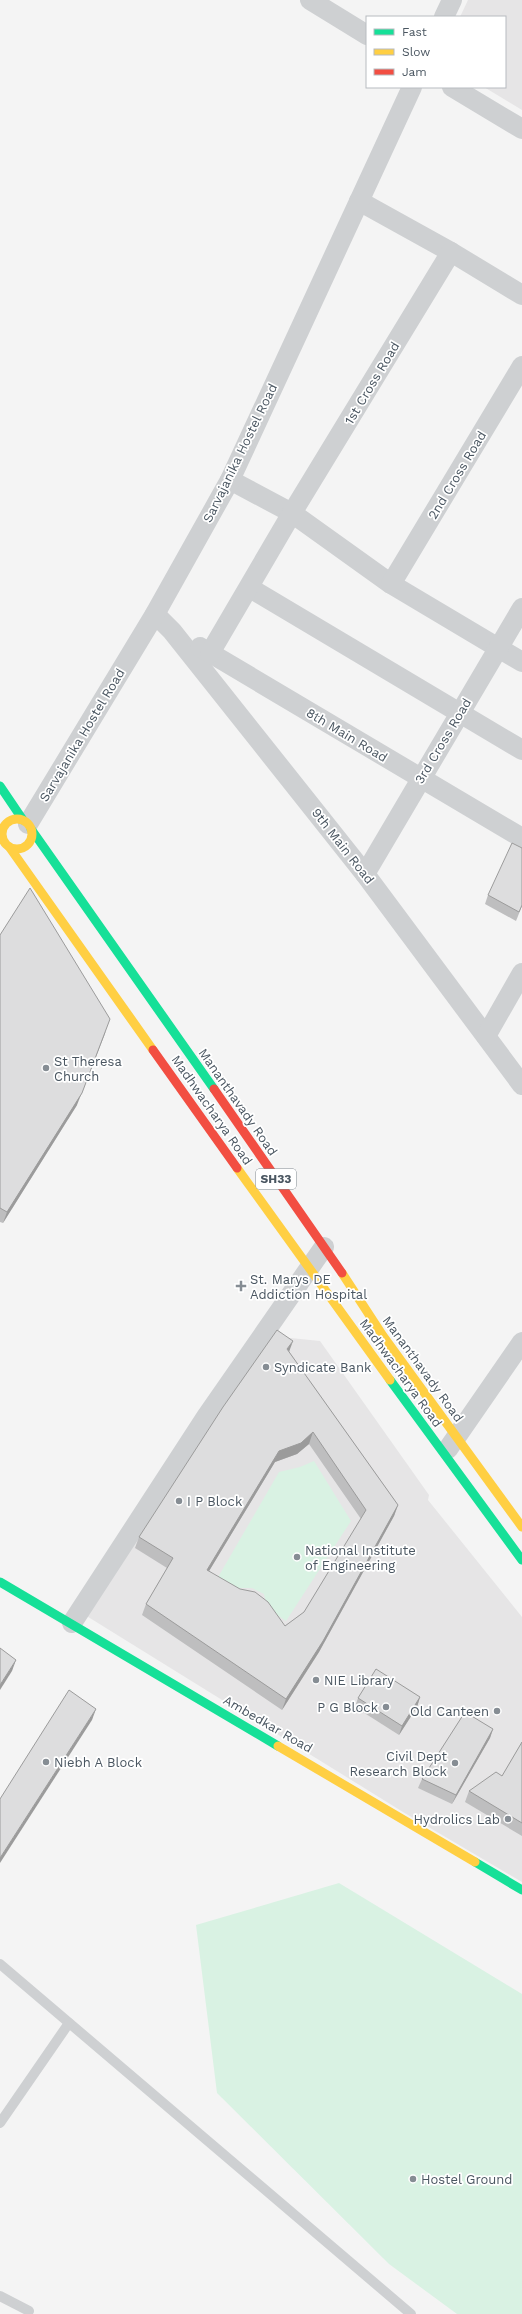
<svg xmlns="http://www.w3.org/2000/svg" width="522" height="2314" viewBox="0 0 522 2314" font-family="'Work Sans',sans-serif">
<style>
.education{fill:#e6e5e6}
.green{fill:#d9f2e3}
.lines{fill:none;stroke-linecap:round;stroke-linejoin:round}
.lane{stroke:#ced0d2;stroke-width:10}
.street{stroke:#ced0d2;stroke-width:20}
.fast{stroke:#16e098;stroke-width:9}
.slow{stroke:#ffcf43;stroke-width:9}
.jam{stroke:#f24e42;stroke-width:9}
.wall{fill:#bebebf;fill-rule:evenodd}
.shaded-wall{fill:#9b9b9b}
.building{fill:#ddddde;stroke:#9b9b9b;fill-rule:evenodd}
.poi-dot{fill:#868d94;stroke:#fff;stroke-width:1.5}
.labels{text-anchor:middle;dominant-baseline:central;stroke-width:3.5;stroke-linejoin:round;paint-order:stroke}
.shield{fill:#fff;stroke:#808990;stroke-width:1}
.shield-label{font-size:12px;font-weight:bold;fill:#4a5661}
.street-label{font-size:13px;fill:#4a5661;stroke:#fff}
.poi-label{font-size:13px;fill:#4a5661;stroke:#fff;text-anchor:start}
</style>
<rect width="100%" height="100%" fill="#f4f4f4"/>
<g class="education">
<polygon points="468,0 522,0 522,110 484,87 505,87 505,17 460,17"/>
<polygon points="261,1335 320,1341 429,1495 428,1500 522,1617 522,1882 403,1812 85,1615"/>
</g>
<g class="green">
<polygon points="314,1461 351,1521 286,1621 267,1608 264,1594 252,1588 232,1588 217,1579 279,1472 300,1467"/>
<polygon points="339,1883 522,1994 522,2314 457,2314 389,2264 217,2093 196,1925"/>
</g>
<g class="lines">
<g class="lane">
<polyline points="0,1964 411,2314"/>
<polyline points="0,2123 69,2023"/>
<polyline points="0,2296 29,2311"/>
</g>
<g class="street">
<polyline points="310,0 367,35"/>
<polyline points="444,17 452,0"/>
<polyline points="452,87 522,129"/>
<polyline points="359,201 451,252 522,295"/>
<polyline points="230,480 292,513 391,584 522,662"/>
<polyline points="391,584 522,366"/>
<polyline points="250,588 522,750"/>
<polyline points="155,614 172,631 365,874 522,1085"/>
<polyline points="200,647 522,838"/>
<polyline points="210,653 292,513 451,252"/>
<polyline points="28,824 155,614 230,480 412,87"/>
<polyline points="365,874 522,608"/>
<polyline points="486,1036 522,973"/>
<polyline points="448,1449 522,1342"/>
<polyline points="72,1623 206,1417 324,1247"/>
</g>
<g class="fast">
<polyline points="0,786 23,820"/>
<polyline points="31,829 214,1089"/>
<polyline points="390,1380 522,1560"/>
<polyline points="0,1582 278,1746"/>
<polyline points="475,1862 522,1890"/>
</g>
<g class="slow">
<circle cx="17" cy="834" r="15"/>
<polyline points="10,848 153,1050"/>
<polyline points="237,1168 390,1380"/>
<polyline points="342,1273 383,1336 522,1527"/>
<polyline points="278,1746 475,1862"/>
</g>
<g class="jam">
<polyline points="153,1050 237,1168"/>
<polyline points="214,1089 342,1273"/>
</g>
</g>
<g class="wall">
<polygon points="488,895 522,906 516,921 485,904"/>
<polygon points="0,935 77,1105 3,1223 0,1222"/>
<path d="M289 1352 398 1505 394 1516 319 1652 282 1710 142 1615 146 1604 167 1568 135 1548 139 1537ZM309 1444 361 1519 304 1612 285 1626 209 1571 275 1462 297 1454Z"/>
<polygon points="420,1697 417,1707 399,1735 355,1707 358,1698"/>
<polygon points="493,1729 490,1738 452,1804 418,1788 422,1779"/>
<polygon points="522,1742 522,1836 465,1802 469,1791 502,1776"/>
</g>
<g class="shaded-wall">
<polygon points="106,1031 77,1105 3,1223 7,1212"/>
<polygon points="293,1341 289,1352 287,1349"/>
<polygon points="313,1432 309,1444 297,1454 275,1462 203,1581 207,1570 279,1451"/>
<polygon points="398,1505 394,1516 319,1652 282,1710 286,1699"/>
<polygon points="16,1660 12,1671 0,1690 0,1685"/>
<polygon points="420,1697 417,1707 399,1735 402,1726"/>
<polygon points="96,1709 92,1720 0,1863 0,1858"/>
<polygon points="493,1729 490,1738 452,1804 456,1795"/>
</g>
<g class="building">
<polygon points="512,843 522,848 522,905 519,912 488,895"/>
<polygon points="30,888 110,1019 82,1093 7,1212 0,1208 0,935"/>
<path d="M277 1330 293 1341 287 1349 398 1505 323 1641 286 1699 146 1604 173 1558 139 1537 223 1407ZM313 1432 366 1510 304 1612 285 1626 268 1602 255 1592 240 1589 207 1570 279 1451 301 1443Z"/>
<polygon points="0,1648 16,1660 0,1685"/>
<polygon points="376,1669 420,1697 402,1726 358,1698"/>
<polygon points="69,1690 96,1709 0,1858 0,1799"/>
<polygon points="465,1712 493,1729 456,1795 422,1779"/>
<polygon points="522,1742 522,1823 469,1791 496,1772 502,1776"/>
</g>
<g class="poi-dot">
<circle cx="46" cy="1068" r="4"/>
<path d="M239 1280h4v4h4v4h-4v4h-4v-4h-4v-4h4z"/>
<circle cx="266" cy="1367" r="4"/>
<circle cx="179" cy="1501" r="4"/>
<circle cx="297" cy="1557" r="4"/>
<circle cx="316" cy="1680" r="4"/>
<circle cx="386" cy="1707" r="4"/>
<circle cx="497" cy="1711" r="4"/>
<circle cx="46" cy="1762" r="4"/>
<circle cx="455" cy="1763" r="4"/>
<circle cx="508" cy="1819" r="4"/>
<circle cx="413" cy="2179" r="4"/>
</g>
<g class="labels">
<rect class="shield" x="256" y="1169" width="40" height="20" rx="3"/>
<g class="shield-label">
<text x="276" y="1179">SH33</text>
</g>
<g class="street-label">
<text transform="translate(372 383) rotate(-59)">1st Cross Road</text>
<text transform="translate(240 453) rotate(-64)">Sarvajanika Hostel Road</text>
<text transform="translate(457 475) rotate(-59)">2nd Cross Road</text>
<text transform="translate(82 735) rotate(-59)">Sarvajanika Hostel Road</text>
<text transform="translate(347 735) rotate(31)">8th Main Road</text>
<text transform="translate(443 741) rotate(-59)">3rd Cross Road</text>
<text transform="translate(343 846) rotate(52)">9th Main Road</text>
<text transform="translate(238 1102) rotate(55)">Mananthavady Road</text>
<text transform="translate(212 1110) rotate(55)">Madhwacharya Road</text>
<text transform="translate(423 1369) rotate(54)">Mananthavady Road</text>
<text transform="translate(401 1373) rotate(54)">Madhwacharya Road</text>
<text transform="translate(268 1724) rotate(30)">Ambedkar Road</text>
</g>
<g class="poi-label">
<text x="54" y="1061">St Theresa<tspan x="54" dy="15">Church</tspan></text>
<text x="250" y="1279">St. Marys DE<tspan x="250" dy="15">Addiction Hospital</tspan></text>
<text x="274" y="1367">Syndicate Bank</text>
<text x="187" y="1501">I P Block</text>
<text x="305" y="1550">National Institute<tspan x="305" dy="15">of Engineering</tspan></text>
<text x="324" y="1680">NIE Library</text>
<text x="378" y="1707" text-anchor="end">P G Block</text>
<text x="489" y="1711" text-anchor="end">Old Canteen</text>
<text x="447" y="1756" text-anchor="end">Civil Dept<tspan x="447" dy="15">Research Block</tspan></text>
<text x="54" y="1762">Niebh A Block</text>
<text x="500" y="1819" text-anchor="end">Hydrolics Lab</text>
<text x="421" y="2179">Hostel Ground</text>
</g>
</g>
<rect x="366" y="16" width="140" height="72" fill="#ffffff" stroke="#b7bbc0"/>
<rect x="374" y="29" width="20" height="6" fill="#16e098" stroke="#b7bbc0"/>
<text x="402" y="36" font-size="12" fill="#4a5661">Fast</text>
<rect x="374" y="49" width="20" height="6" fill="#ffcf43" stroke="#b7bbc0"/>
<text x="402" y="56" font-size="12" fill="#4a5661">Slow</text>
<rect x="374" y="69" width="20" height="6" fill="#f24e42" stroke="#b7bbc0"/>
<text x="402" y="76" font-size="12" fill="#4a5661">Jam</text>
</svg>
